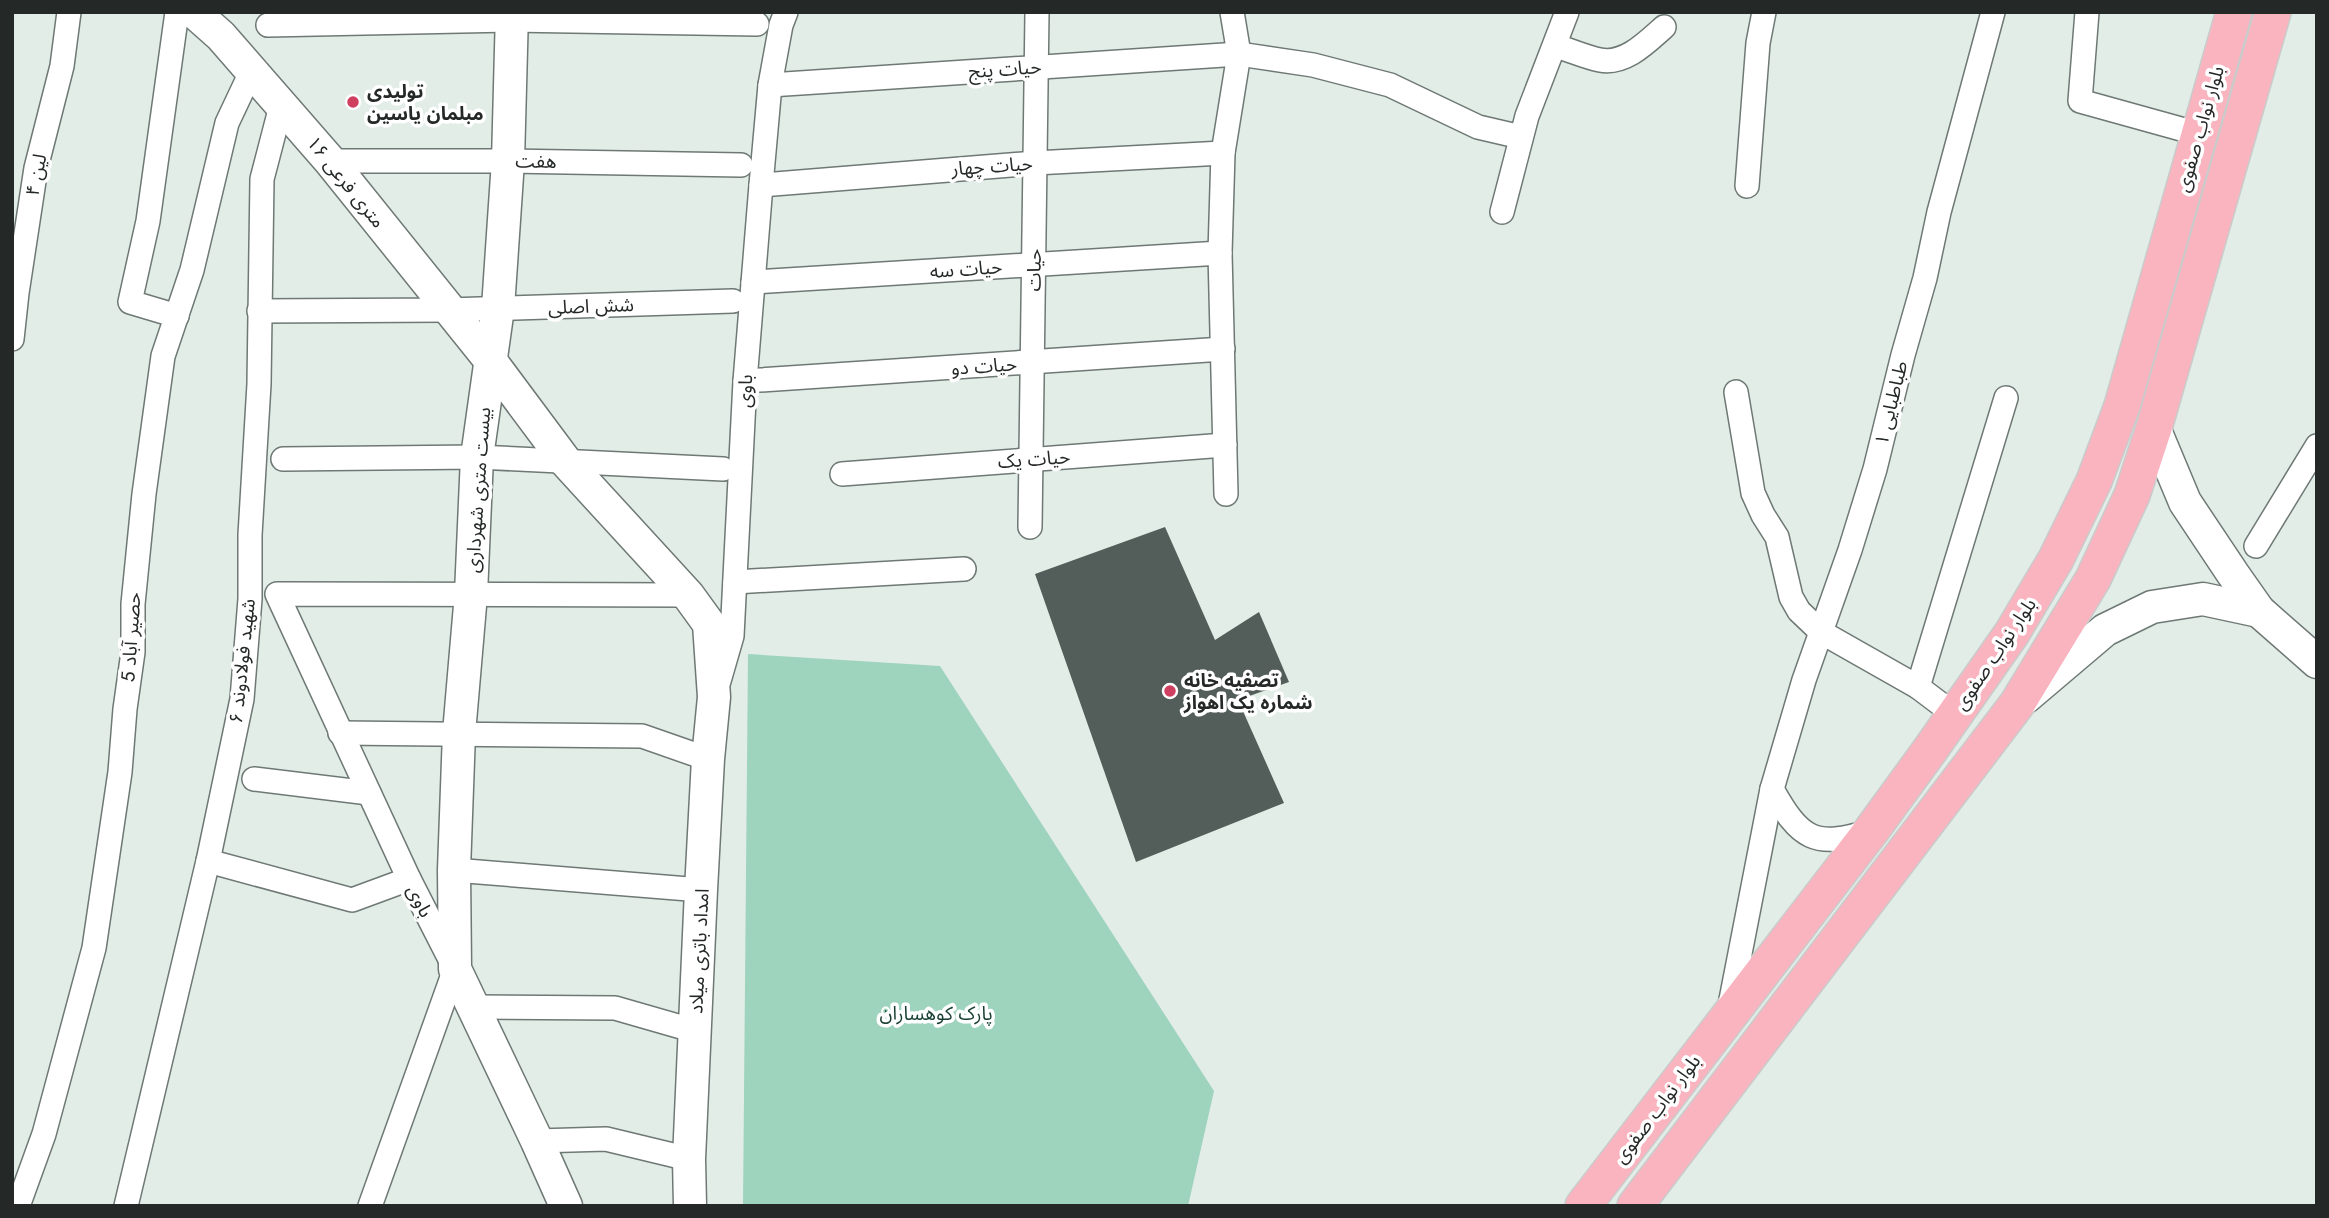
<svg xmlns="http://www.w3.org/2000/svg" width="2329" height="1218" viewBox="0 0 2329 1218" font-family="Jost,'Noto Sans Arabic',sans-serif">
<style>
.green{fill:#9ed3be}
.building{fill:#535d59}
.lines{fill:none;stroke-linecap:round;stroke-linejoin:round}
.street-casing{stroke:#6e7874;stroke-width:26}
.secondary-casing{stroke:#6e7874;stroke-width:35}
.primary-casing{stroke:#cacbcb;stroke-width:38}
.street{stroke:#fff;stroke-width:23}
.secondary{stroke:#fff;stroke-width:32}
.primary{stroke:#f9b4bf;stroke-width:35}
.poi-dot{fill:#cf4060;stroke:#fff;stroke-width:2.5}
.labels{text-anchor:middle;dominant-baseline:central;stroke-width:7;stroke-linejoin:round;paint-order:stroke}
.street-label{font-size:19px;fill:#242826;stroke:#fff}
.poi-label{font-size:19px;font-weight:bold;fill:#242826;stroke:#fff;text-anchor:start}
.park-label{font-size:19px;fill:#173e31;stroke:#fff}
</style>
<rect width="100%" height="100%" fill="#e2ede8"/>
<polygon class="green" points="748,654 940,666 1214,1091 1188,1206 743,1206"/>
<polygon class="building" points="1165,527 1215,640 1259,612 1289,682 1238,700 1284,803 1136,862 1035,574"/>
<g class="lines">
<defs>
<g id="street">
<polyline points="177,12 148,221 130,302 177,316"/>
<polyline points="2087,12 2080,101 2199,134"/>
<polyline points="268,25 510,20 757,24"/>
<path d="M1556 46C1570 50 1585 57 1600 60 1625 65 1647 42 1664 27"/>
<polyline points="770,85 1239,54 1313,65 1390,85 1478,127 1521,137"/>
<polyline points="330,161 508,161 741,165"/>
<polyline points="761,185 1035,163 1223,153"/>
<polyline points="1747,186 1758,43 1764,12"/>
<polyline points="1502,212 1527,116 1567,12"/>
<polyline points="753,282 1220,253"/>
<polyline points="259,311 449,310 733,301"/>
<polyline points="12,339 17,293 36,168 62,66 69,12"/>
<polyline points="745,381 1223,349"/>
<polyline points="1736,392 1753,493 1763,515 1777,537 1791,597 1799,611 1821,632 1918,687"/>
<polyline points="283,459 477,457 723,469"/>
<polyline points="842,474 1225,445"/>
<polyline points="1226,494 1220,253 1223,153 1239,54 1232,12"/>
<polyline points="1030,527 1037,12"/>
<polyline points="2256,546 2317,446"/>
<polyline points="735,582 964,569"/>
<polyline points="719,681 732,636 745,381 761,185 770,85 781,25 786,12"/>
<polyline points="1955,715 1918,687 2006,398"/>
<polyline points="340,733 642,736 708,759"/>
<polyline points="254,779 369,793"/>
<path d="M1772 789C1800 839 1814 849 1871 831"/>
<polyline points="208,861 352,900 409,879"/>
<polyline points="454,870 701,890"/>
<polyline points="474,1007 615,1008 695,1031"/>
<polyline points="1729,1010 1772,789 1804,680 1850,550 1875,469 1903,355 1925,278 1939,212 1993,12"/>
<polyline points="537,1141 606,1139 689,1159"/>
<polyline points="18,1206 44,1134 94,948 120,772 125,709 133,652 133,604 144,494 163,356 192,270 227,123 252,70"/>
<polyline points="126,1206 208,861 242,699 250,599 250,535 259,384 262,179 281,106"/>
<polyline points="370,1206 455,969 409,879 277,594 688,595"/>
</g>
<g id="secondary">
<polyline points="194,12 221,36 330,161 490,360 566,462 688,595 709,624 714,697 708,759 701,890 689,1159 690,1206"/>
<polyline points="512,12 508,161 498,308 477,457 471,594 459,733 454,870 455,969 537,1141 566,1206"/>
<polyline points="2154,428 2185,502 2233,574 2259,611 2317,662"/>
<polyline points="2026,697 2105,630 2152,607 2203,599 2259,611"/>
</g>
<g id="primary">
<polyline points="1583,1206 1871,831 1930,750 2012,633 2056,559 2094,481 2122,406 2234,12"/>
<polyline points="1635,1206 2017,704 2093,579 2132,495 2154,428 2273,12"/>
</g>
</defs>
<use href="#street" class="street-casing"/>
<use href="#secondary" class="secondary-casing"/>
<use href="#primary" class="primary-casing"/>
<use href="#street" class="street"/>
<use href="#secondary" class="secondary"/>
<use href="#primary" class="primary"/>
</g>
<g class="poi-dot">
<circle cx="353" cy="102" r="7"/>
<circle cx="1170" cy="691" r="7"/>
</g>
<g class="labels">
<g class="street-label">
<text transform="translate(1005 69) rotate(-4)">حیات پنج</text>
<text transform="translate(2200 129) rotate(-74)">بلوار نواب صفوی</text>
<text transform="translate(536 161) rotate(1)">هفت</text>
<text transform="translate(992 166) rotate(-4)">حیات چهار</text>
<text transform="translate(36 175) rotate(-79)">لین ۴</text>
<text transform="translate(346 182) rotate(51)">۱۶ متری فرعی</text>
<text transform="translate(966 269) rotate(-4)">حیات سه</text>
<text transform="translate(1034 270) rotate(-89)">حیات</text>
<text transform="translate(591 306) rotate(-2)">شش اصلی</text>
<text transform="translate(984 366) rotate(-4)">حیات دو</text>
<text transform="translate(745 391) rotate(-87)">باوی</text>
<text transform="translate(1891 403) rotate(-76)">طباطبایی ۱</text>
<text transform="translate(1034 459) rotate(-4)">حیات یک</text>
<text transform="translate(478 490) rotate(-86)">بیست متری شهرداری</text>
<text transform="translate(131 637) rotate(-86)">حصیر آباد 5</text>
<text transform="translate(1995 654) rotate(-56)">بلوار نواب صفوی</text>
<text transform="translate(242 661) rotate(-84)">شهید فولادوند ۶</text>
<text transform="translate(420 901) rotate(63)">باوی</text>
<text transform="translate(699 951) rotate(-87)">امداد باتری میلاد</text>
<text transform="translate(1657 1109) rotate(-53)">بلوار نواب صفوی</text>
</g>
<g class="poi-label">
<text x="367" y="91">تولیدی<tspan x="367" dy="22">مبلمان یاسین</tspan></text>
<text x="1184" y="680">تصفیه خانه<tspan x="1184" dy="22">شماره یک اهواز</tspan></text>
</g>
<g class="park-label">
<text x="936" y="1013">پارک کوهساران</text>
</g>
</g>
<rect width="2329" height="1218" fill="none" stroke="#242826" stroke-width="28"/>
</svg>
